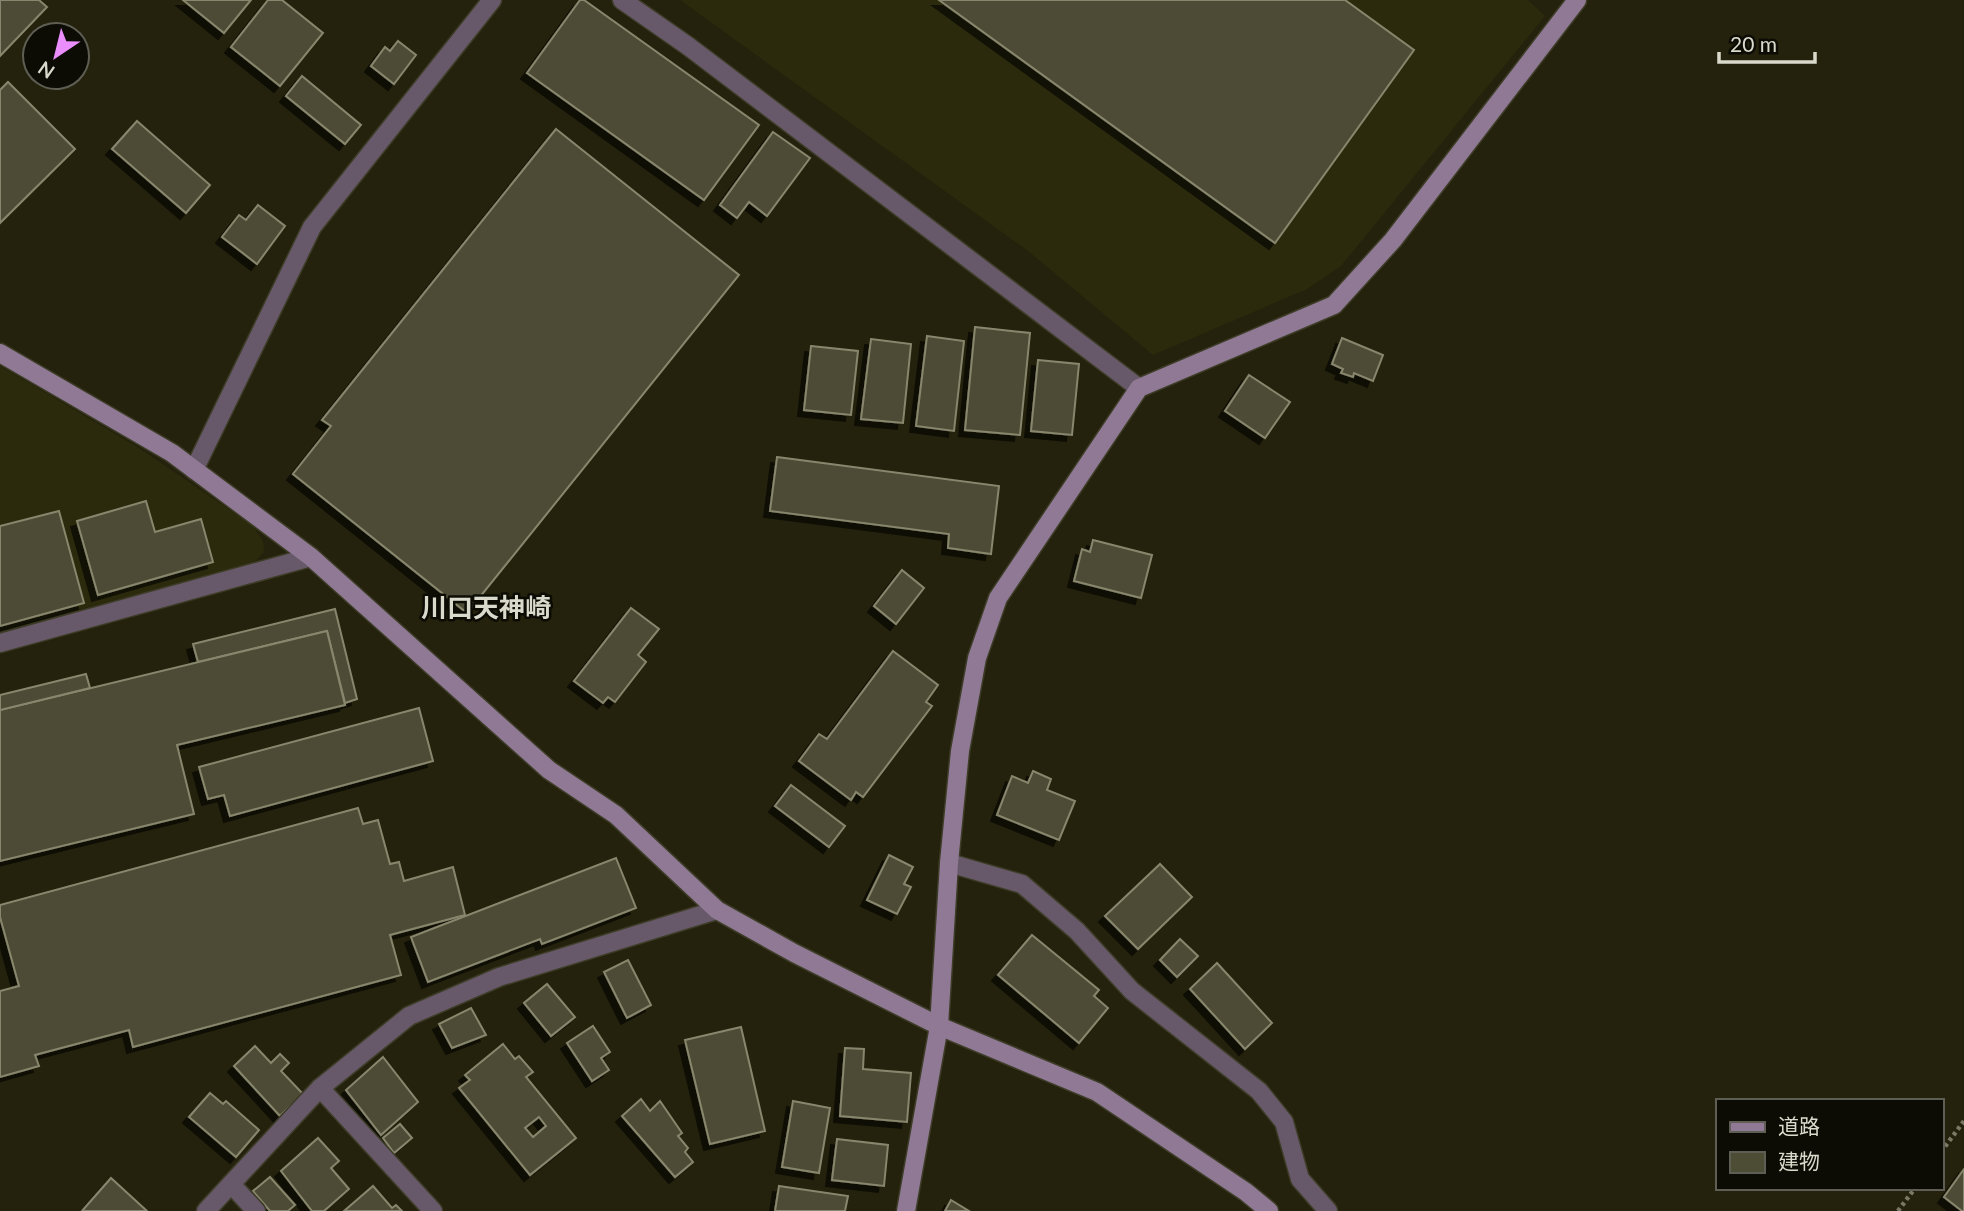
<svg xmlns="http://www.w3.org/2000/svg" width="1964" height="1211" viewBox="0 0 1964 1211" font-family="Lato,'Noto Sans JP',sans-serif">
<style>
.built{fill:#2c2a0c}
.building{fill:#4d4c35;stroke:#88876e;stroke-width:2;fill-rule:evenodd;filter:url(#shadow)}
.lines{fill:none;stroke-linecap:round;stroke-linejoin:round}
.street-casing{stroke:#3d3c27;stroke-width:21}
.secondary-casing{stroke:#3d3c27;stroke-width:21}
.path{stroke:#7a7966;stroke-width:4.5;stroke-dasharray:3.5 3.5;stroke-linecap:butt}
.street{stroke:#67596a;stroke-width:18}
.secondary{stroke:#8f7994;stroke-width:18}
.labels{text-anchor:middle;dominant-baseline:central;stroke-width:5;stroke-linejoin:round;paint-order:stroke}
.neighbourhood-label{font-size:26px;font-weight:bold;fill:#dadacc;stroke:#0c0b04}
</style>
<defs>
<filter id="shadow"><feDropShadow dx="-6" dy="6" stdDeviation="0" flood-color="#0009"/></filter>
</defs>
<rect width="100%" height="100%" fill="#24220c"/>
<g class="built">
<polygon points="680,0 1528,0 1545,16 1341,266 1307,289 1153,355 1028,251"/>
<polygon points="0,366 139,448 252,525 263,541 264,552 253,564 0,630"/>
</g>
<g class="building">
<polygon points="0,0 39,0 47,7 0,56"/>
<polygon points="183,0 251,0 224,33"/>
<polygon points="268,0 282,0 323,33 280,86 231,47"/>
<polygon points="580,0 584,0 759,125 704,200 527,73"/>
<polygon points="939,0 1345,0 1414,50 1275,243"/>
<polygon points="398,41 416,55 394,84 371,66 385,47 390,51"/>
<polygon points="302,76 361,125 345,144 286,96"/>
<polygon points="8,82 75,149 0,223 0,90"/>
<polygon points="137,121 210,185 186,213 112,149"/>
<polygon points="556,129 739,275 467,613 293,474 331,426 322,420"/>
<polygon points="773,132 810,158 767,216 749,202 737,218 720,205"/>
<polygon points="258,205 285,226 257,264 222,237 239,215 246,220"/>
<polygon points="975,327 1030,333 1020,435 965,430"/>
<polygon points="927,336 964,341 954,431 916,426"/>
<polygon points="1342,338 1383,355 1373,381 1354,373 1353,377 1341,373 1343,369 1332,364"/>
<polygon points="871,339 911,344 903,423 861,419"/>
<polygon points="811,346 858,351 851,415 804,410"/>
<polygon points="1038,360 1079,364 1072,435 1031,431"/>
<polygon points="1249,375 1290,402 1265,438 1225,411"/>
<polygon points="777,457 999,486 991,554 948,548 949,534 770,511"/>
<polygon points="146,501 155,532 201,519 213,562 98,595 77,521"/>
<polygon points="59,511 84,603 0,626 0,526"/>
<polygon points="1093,540 1152,555 1141,598 1074,581 1082,549 1090,552"/>
<polygon points="902,570 924,588 896,624 874,606"/>
<polygon points="631,608 659,629 638,655 646,662 615,702 608,697 603,703 574,681"/>
<polygon points="335,609 357,699 345,703 327,631 198,662 193,644"/>
<polygon points="327,631 345,705 177,745 194,814 0,861 0,710"/>
<polygon points="893,651 938,685 926,702 932,706 863,797 856,792 851,800 799,761 819,734 827,739"/>
<polygon points="86,674 90,688 0,710 0,695"/>
<polygon points="419,708 433,761 230,816 224,795 208,799 199,767"/>
<polygon points="1033,771 1051,779 1047,790 1075,801 1059,840 997,815 1012,776 1028,783"/>
<polygon points="791,785 845,826 829,847 775,806"/>
<polygon points="358,808 363,824 378,820 390,864 399,862 404,881 453,867 465,915 390,935 401,975 133,1047 129,1030 35,1055 39,1066 0,1077 0,991 19,986 0,917 0,905"/>
<polygon points="889,855 913,867 904,884 911,887 897,914 867,900"/>
<polygon points="616,858 636,908 542,944 540,939 428,982 411,937"/>
<polygon points="1160,864 1192,897 1138,949 1105,916"/>
<polygon points="1032,935 1099,990 1094,996 1108,1008 1079,1043 998,975"/>
<polygon points="1180,939 1198,956 1177,977 1160,960"/>
<polygon points="628,960 651,1005 627,1018 604,972"/>
<polygon points="1217,963 1272,1023 1245,1049 1190,989"/>
<polygon points="547,984 575,1017 551,1036 524,1003"/>
<polygon points="471,1008 486,1035 452,1048 439,1024"/>
<polygon points="593,1026 610,1052 601,1058 609,1070 592,1081 567,1043"/>
<polygon points="741,1027 765,1131 710,1144 685,1040"/>
<path d="M503 1044 515 1059 519 1056 533 1072 526 1077 576 1138 530 1175 459 1088 470 1080 465 1075ZM539 1117 546 1126 533 1137 525 1128Z"/>
<polygon points="255,1046 271,1063 280,1054 289,1063 281,1071 303,1094 280,1116 234,1066"/>
<polygon points="845,1048 864,1049 863,1069 911,1073 907,1122 840,1116"/>
<polygon points="383,1057 418,1102 381,1135 346,1090"/>
<polygon points="210,1093 223,1104 226,1101 259,1130 236,1157 189,1117"/>
<polygon points="641,1099 650,1111 660,1101 682,1133 678,1136 688,1148 685,1152 693,1162 675,1177 622,1116"/>
<polygon points="793,1101 830,1108 819,1173 782,1167"/>
<polygon points="400,1124 412,1138 394,1153 383,1138"/>
<polygon points="318,1138 339,1161 331,1168 349,1189 324,1211 312,1211 281,1171"/>
<polygon points="837,1139 888,1145 884,1186 832,1180"/>
<polygon points="1964,1169 1964,1211 1962,1211 1944,1197"/>
<polygon points="270,1177 295,1205 288,1211 270,1211 253,1191"/>
<polygon points="111,1178 147,1211 82,1211"/>
<polygon points="373,1186 392,1208 396,1205 402,1211 344,1211"/>
<polygon points="779,1186 848,1196 845,1211 775,1211"/>
<polygon points="951,1200 969,1211 945,1211"/>
</g>
<g class="lines">
<defs>
<g id="street">
<polyline points="622,0 688,46 1139,388"/>
<polyline points="194,470 312,227 492,0"/>
<polyline points="0,643 311,557"/>
<polyline points="949,863 1022,884 1077,931 1132,991 1259,1091 1284,1122 1300,1179 1328,1211"/>
<polyline points="320,1088 433,1211"/>
<polyline points="231,1184 256,1211"/>
<polyline points="206,1211 320,1088 409,1016 499,977 717,910"/>
</g>
<g id="secondary">
<polyline points="0,353 172,453 311,557 549,770 616,815 717,910 794,953 939,1026 1097,1092 1246,1192 1269,1211"/>
<polyline points="906,1211 939,1026 949,863 960,751 977,658 998,598 1139,388 1334,305 1393,240 1577,0"/>
</g>
</defs>
<use href="#street" class="street-casing"/>
<use href="#secondary" class="secondary-casing"/>
<g class="path">
<polyline points="1941,1152 1964,1121"/>
<polyline points="1898,1211 1915,1188"/>
</g>
<use href="#street" class="street"/>
<use href="#secondary" class="secondary"/>
</g>
<g class="labels">
<g class="neighbourhood-label">
<text x="486" y="607">川口天神崎</text>
</g>
</g>
<rect x="1716" y="1099" width="228" height="91" fill="#0c0b04" stroke="#5e5e54" stroke-width="2"/>
<rect x="1730" y="1122" width="35" height="10" fill="#8f7994" stroke="#5e5e54" stroke-width="2"/>
<text x="1778" y="1134" font-size="21" fill="#dadacc">道路</text>
<rect x="1730" y="1152" width="35" height="21" fill="#4d4c35" stroke="#5e5e54" stroke-width="2"/>
<text x="1778" y="1169" font-size="21" fill="#dadacc">建物</text>
<g transform="translate(56 56) rotate(215)"><circle r="33" fill="#0c0b04" stroke="#5e5e54" stroke-width="2"/>
<path d="M0-5L12 26L0 18L-12 26Z" fill="#ea8dfd"/>
<text y="-10" font-size="19" font-weight="bold" text-anchor="middle" fill="#dadacc">N</text>
</g>
<path d="M1719 52v10h96v-10" fill="none" stroke="#dadacc" stroke-width="3.5"/>
<text x="1730" y="52" font-size="21" fill="#dadacc" stroke="#0c0b04" stroke-width="5" paint-order="stroke">20 m</text>
</svg>
